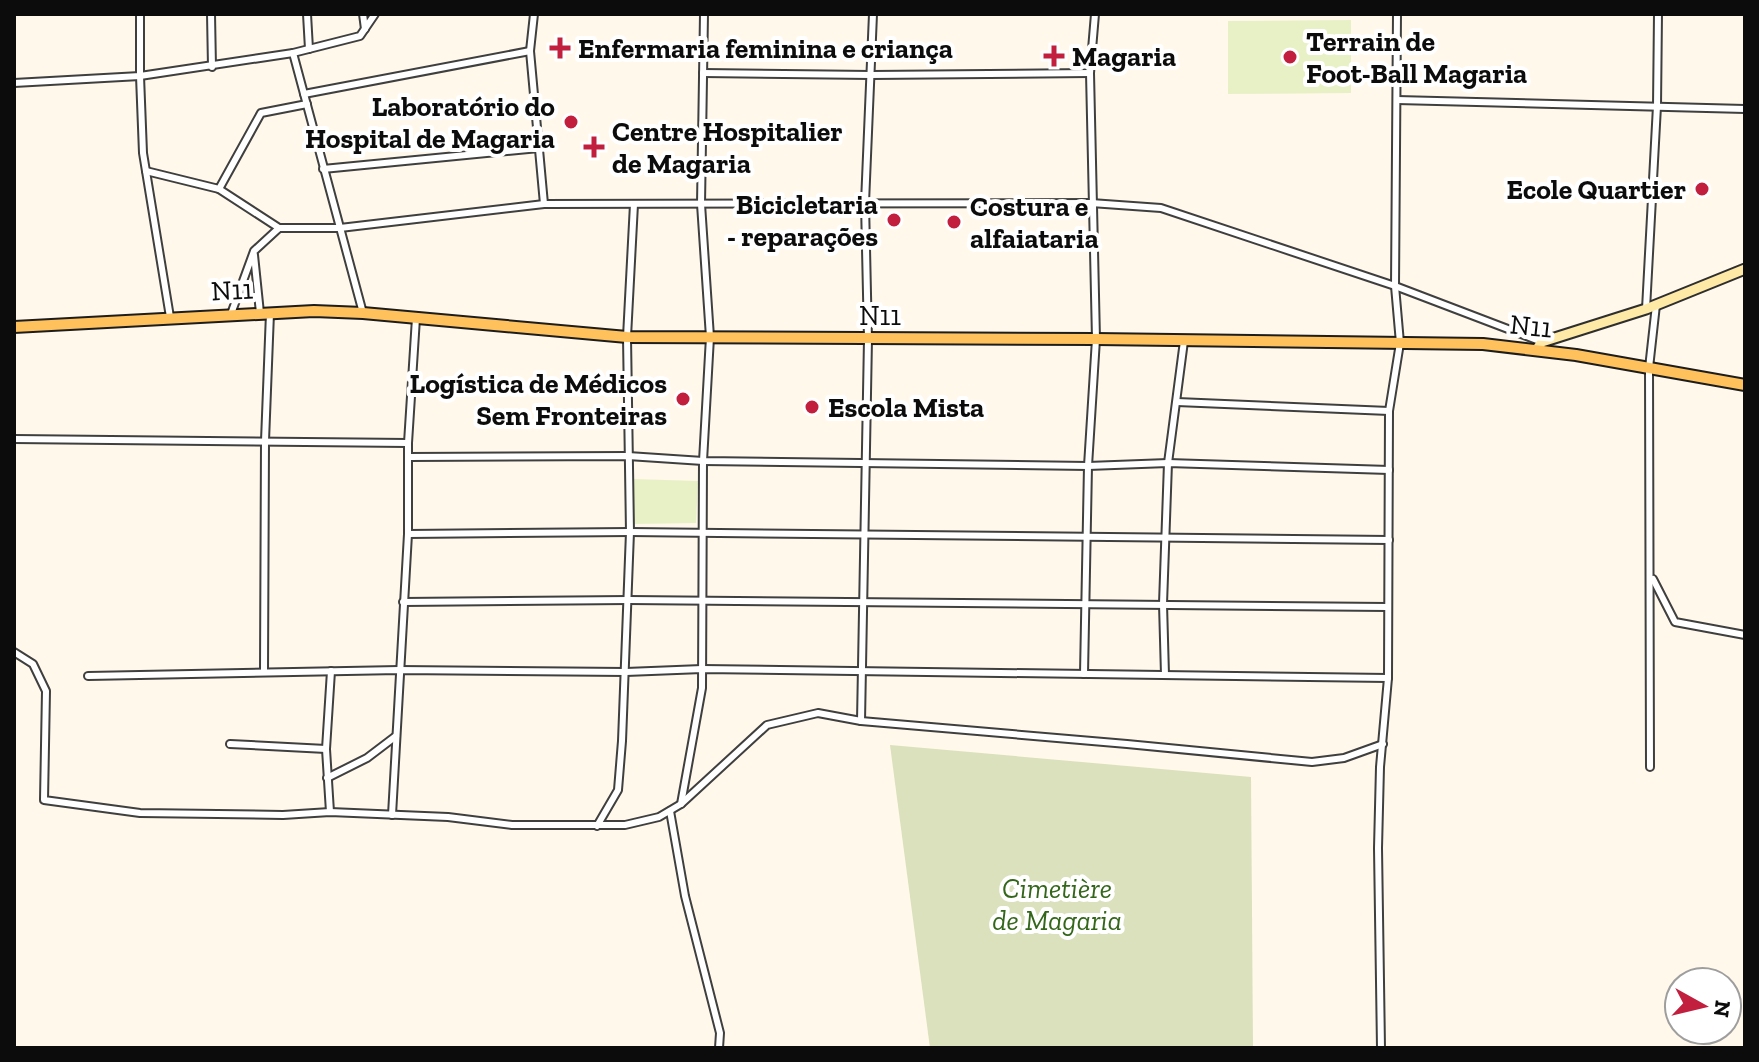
<svg xmlns="http://www.w3.org/2000/svg" width="1759" height="1062" viewBox="0 0 1759 1062" font-family="'Zilla Slab',serif">
<style>
.cemetery{fill:#dae1bc}
.pitch{fill:#e8f1c6}
.lines{fill:none;stroke-linecap:round;stroke-linejoin:round}
.minor-casing{stroke:#3f3f3f;stroke-width:10}
.secondary-casing{stroke:#2e2e2e;stroke-width:13}
.primary-casing{stroke:#1d1d1d;stroke-width:14}
.minor{stroke:#fff;stroke-width:6}
.secondary{stroke:#ffe9a6;stroke-width:9}
.primary{stroke:#fec15c;stroke-width:10}
.poi-dot{fill:#c11f3d;stroke:#fff;stroke-width:3}
.labels{text-anchor:middle;dominant-baseline:central;stroke-width:8;stroke-linejoin:round;paint-order:stroke}
.poi-label{font-size:28px;font-weight:bold;fill:#0c0c0c;stroke:#fff;text-anchor:start}
.street-label{font-size:28px;fill:#0c0c0c;stroke:#fff}
.park-label{font-size:28px;font-style:italic;fill:#34661a;stroke:#fff}
</style>
<rect width="100%" height="100%" fill="#fff8eb"/>
<polygon class="cemetery" points="890,745 1251,777 1253,1048 930,1048"/>
<g class="pitch">
<polygon points="1351,20 1351,93 1228,94 1228,21"/>
<polygon points="633,479 698,481 696,523 633,524"/>
</g>
<g class="lines">
<defs>
<g id="minor">
<polyline points="140,14 140,76 143,153 170,317"/>
<polyline points="211,14 212,67"/>
<polyline points="307,14 309,49"/>
<polyline points="363,14 365,29"/>
<polyline points="534,14 530,51 544,204"/>
<polyline points="293,53 360,36 375,14"/>
<polyline points="703,73 871,75 1090,73"/>
<polyline points="14,83 140,76 293,53 363,313"/>
<polyline points="304,94 530,51"/>
<polyline points="1397,100 1745,109"/>
<polyline points="323,169 539,148"/>
<polyline points="146,171 219,189 261,113 307,104"/>
<polyline points="219,189 279,228"/>
<polyline points="254,255 260,313"/>
<polyline points="1646,309 1657,106 1658,14"/>
<polyline points="231,314 254,251 279,228 340,228 544,204 1091,203 1161,208 1395,286 1542,342"/>
<polyline points="1177,402 1389,411"/>
<polyline points="14,439 408,443"/>
<polyline points="408,457 628,456 703,461 1088,466 1168,463 1389,470"/>
<polyline points="408,534 630,532 1389,540"/>
<polyline points="1653,579 1675,622 1745,635"/>
<polyline points="403,602 629,600 1388,607"/>
<polyline points="14,652 33,664 46,691 44,800 140,813 283,815 330,812 448,817 512,825 625,825 659,817 681,804 767,725 818,713 861,721 1127,744 1312,762 1344,758 1383,744"/>
<polyline points="264,672 265,441 270,313"/>
<polyline points="1084,674 1088,466 1096,339 1090,73 1095,14"/>
<polyline points="1165,675 1163,604 1168,463 1184,341"/>
<polyline points="88,676 399,670 626,672 702,669 1388,678"/>
<polyline points="861,721 868,339 865,203 873,14"/>
<polyline points="230,744 326,749"/>
<polyline points="1650,767 1649,368 1656,305"/>
<polyline points="327,778 367,758 396,736"/>
<polyline points="681,804 702,688 703,461 710,337 701,204 704,14"/>
<polyline points="670,811 685,896 720,1033 719,1048"/>
<polyline points="330,812 326,749 331,671"/>
<polyline points="392,815 408,534 408,443 416,318"/>
<polyline points="597,826 618,790 622,741 630,532 627,337 634,204"/>
<polyline points="1381,1048 1378,848 1380,767 1388,678 1389,411 1400,343 1395,286 1397,14"/>
</g>
<polyline id="secondary" points="1536,350 1542,342 1646,309 1745,269"/>
<polyline id="primary" points="14,327 314,311 363,313 627,337 1096,339 1483,344 1576,355 1745,385"/>
</defs>
<use href="#minor" class="minor-casing"/>
<use href="#secondary" class="secondary-casing"/>
<use href="#primary" class="primary-casing"/>
<use href="#minor" class="minor"/>
<use href="#secondary" class="secondary"/>
<use href="#primary" class="primary"/>
</g>
<g class="poi-dot">
<path d="M556 36h8v8h8v8h-8v8h-8v-8h-8v-8h8z"/>
<path d="M1050 44h8v8h8v8h-8v8h-8v-8h-8v-8h8z"/>
<circle cx="1290" cy="57" r="8"/>
<circle cx="571" cy="122" r="8"/>
<path d="M590 135h8v8h8v8h-8v8h-8v-8h-8v-8h8z"/>
<circle cx="1702" cy="189" r="8"/>
<circle cx="894" cy="220" r="8"/>
<circle cx="954" cy="222" r="8"/>
<circle cx="683" cy="399" r="8"/>
<circle cx="812" cy="407" r="8"/>
</g>
<g class="labels">
<g class="poi-label">
<text x="1306" y="41">Terrain de<tspan x="1306" dy="32">Foot-Ball Magaria</tspan></text>
<text x="578" y="48">Enfermaria feminina e criança</text>
<text x="1072" y="56">Magaria</text>
<text x="555" y="106" text-anchor="end">Laboratório do<tspan x="555" dy="32">Hospital de Magaria</tspan></text>
<text x="612" y="131">Centre Hospitalier<tspan x="612" dy="32">de Magaria</tspan></text>
<text x="1686" y="189" text-anchor="end">Ecole Quartier</text>
<text x="878" y="204" text-anchor="end">Bicicletaria<tspan x="878" dy="32">- reparações</tspan></text>
<text x="970" y="206">Costura e<tspan x="970" dy="32">alfaiataria</tspan></text>
<text x="667" y="383" text-anchor="end">Logística de Médicos<tspan x="667" dy="32">Sem Fronteiras</tspan></text>
<text x="828" y="407">Escola Mista</text>
</g>
<g class="street-label">
<text transform="translate(232 290) rotate(-3)">N11</text>
<text x="880" y="315">N11</text>
<text transform="translate(1531 326) rotate(6)">N11</text>
</g>
<g class="park-label">
<text x="1057" y="888">Cimetière<tspan x="1057" dy="32">de Magaria</tspan></text>
</g>
</g>
<rect width="1759" height="1062" fill="none" stroke="#0c0c0c" stroke-width="32"/>
<g transform="translate(1703 1006) rotate(98)"><circle r="38" fill="#ffffff" stroke="#9e9e9e" stroke-width="2"/>
<path d="M0-6L14 30L0 20L-14 30Z" fill="#c11f3d"/>
<text y="-12" font-size="22" font-weight="bold" text-anchor="middle" fill="#0c0c0c">N</text>
</g>
</svg>
